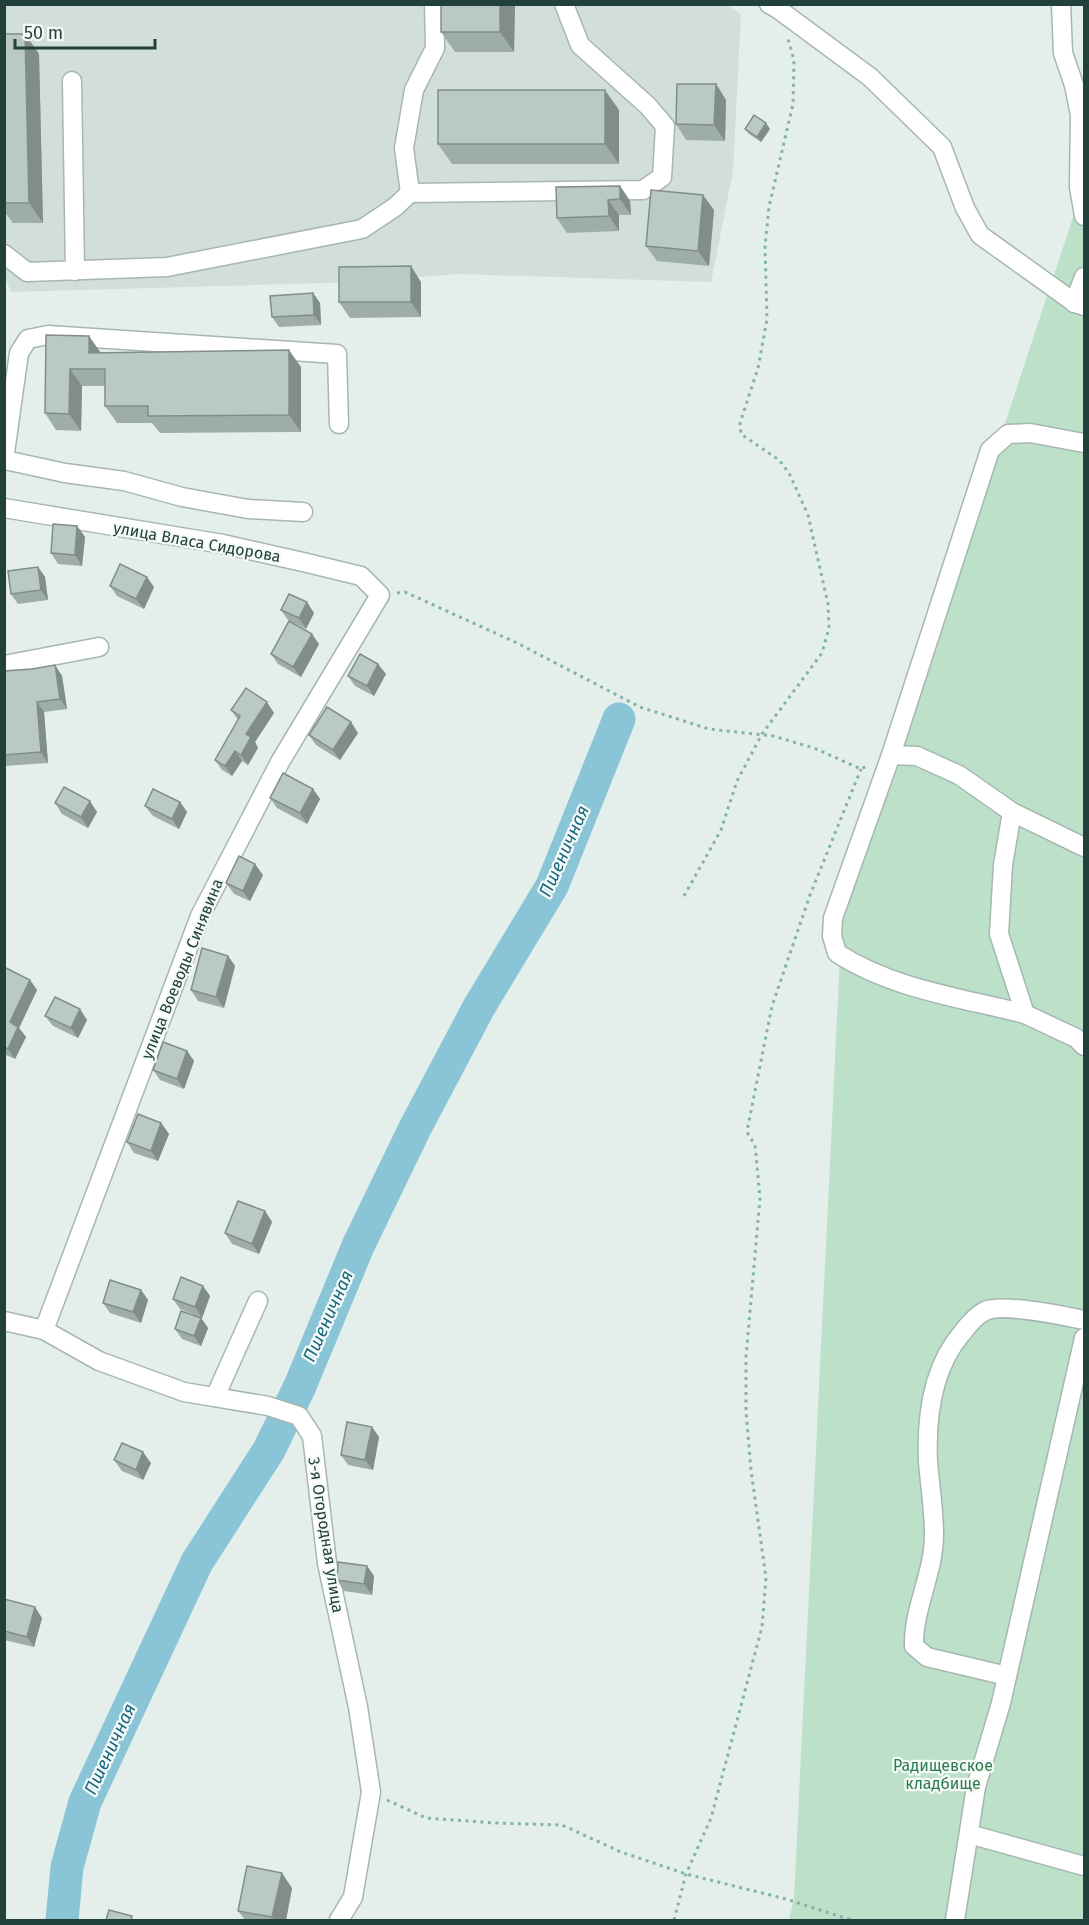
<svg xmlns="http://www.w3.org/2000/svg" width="1089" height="1925" viewBox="0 0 1089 1925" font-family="'Fira Sans',sans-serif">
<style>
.built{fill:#d2ded9}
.green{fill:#bce0c8}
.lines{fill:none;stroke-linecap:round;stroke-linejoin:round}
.river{stroke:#89c5d6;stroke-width:33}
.minor-casing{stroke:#a6b7b2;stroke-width:21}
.path{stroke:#83b3a7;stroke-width:3;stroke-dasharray:3 4.5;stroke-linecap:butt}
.minor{stroke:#fff;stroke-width:18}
.wall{fill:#9fada8}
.shaded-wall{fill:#828d88}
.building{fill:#b9c9c3;stroke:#828d88;stroke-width:1.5}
.labels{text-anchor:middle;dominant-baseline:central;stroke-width:4.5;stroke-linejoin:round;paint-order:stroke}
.street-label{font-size:16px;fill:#22413b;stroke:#f5faf8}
.park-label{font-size:16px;fill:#2a7a4e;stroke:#f5faf8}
.water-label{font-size:18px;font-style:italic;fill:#186981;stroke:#f5faf8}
</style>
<rect width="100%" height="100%" fill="#e4eeea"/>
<polygon class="built" points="4,5 726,5 741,14 733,171 711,282 458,274 356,282 11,292 4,274"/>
<polygon class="green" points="1084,184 1084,1920 789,1920 794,1899 842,917"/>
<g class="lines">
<polyline class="river" points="62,1920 67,1867 85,1802 197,1562 269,1450 300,1386 358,1246 415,1128 479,1007 552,886 619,719"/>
<defs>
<g id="minor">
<polyline points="434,4 435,48 414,90 404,148 410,193 643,190 662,177 665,126 648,106 580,45 564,4"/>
<polyline points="769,4 778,9 870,77 942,147 965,208 980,235 1075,303 1084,306"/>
<polyline points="1061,4 1063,53 1074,85 1080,115 1079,187 1084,216"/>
<polyline points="72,81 75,271"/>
<polyline points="4,254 27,272 167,267 362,229 395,207 410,193"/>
<polyline points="1074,303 1084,277"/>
<polyline points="4,460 19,353 28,339 48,335 337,354 339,424"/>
<polyline points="5,460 65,473 124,481 182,497 248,509 303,512"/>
<polyline points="4,508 223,544 303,562 361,576 380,595 280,762 200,916 44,1330"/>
<polyline points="4,665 99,647"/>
<polyline points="891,755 917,756 959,775 1012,812 1084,847"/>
<polyline points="1012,812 1003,865 999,934 1025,1014 1076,1038 1084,1046"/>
<path d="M1025 1014C962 998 892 989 837 953L832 936 833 918 891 755 990 450 1008 434 1030 433 1084 443"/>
<polyline points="4,1321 44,1330 99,1361 184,1392 268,1406 299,1416 312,1436 327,1563 358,1707 371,1792 353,1897 339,1920"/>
<polyline points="215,1397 258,1301"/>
<path d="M1007 1676 927 1657 914 1646C913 1609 934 1573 934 1535 934 1510 930 1486 928 1462 926 1417 933 1367 962 1333 968 1325 977 1315 985 1311 1002 1303 1065 1316 1084 1320"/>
<polyline points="969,1834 1084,1866"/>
<polyline points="955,1920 976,1787 1001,1703 1084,1338"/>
</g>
</defs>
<use href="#minor" class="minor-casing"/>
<g class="path">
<polyline points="397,593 405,592 517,643 640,707 709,729 773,736 814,748 861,769 869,765"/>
<polyline points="684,896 721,830 737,781 762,734 822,653 829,628 828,604 808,515 789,473 779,460 741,434 740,423 758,368 767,319 765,246 769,207 793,104 794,60 788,39"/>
<polyline points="387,1800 426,1818 496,1823 562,1825 621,1852 686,1874 786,1899 851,1920"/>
<polyline points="674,1920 686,1874 711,1818 762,1627 766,1578 751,1470 746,1412 746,1357 760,1198 755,1145 748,1134 748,1126 772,1006 810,895 861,769"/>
</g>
<use href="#minor" class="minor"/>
</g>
<g class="wall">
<polygon points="515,4 514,52 455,52 441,32"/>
<polygon points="4,34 25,34 39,54 43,223 13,223 4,211"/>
<polygon points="716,84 726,100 725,141 686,140 676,124"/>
<polygon points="619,110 619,164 452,164 438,144"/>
<polygon points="745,129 770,129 761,142 749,134"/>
<polygon points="620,186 630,201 631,215 619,215 619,231 567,233 557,218"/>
<polygon points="714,210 709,266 657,261 646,246"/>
<polygon points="421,282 421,317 350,318 339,302"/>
<polygon points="313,293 320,303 321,325 279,327 272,317"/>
<polygon points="46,335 101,353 301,367 301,432 160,433 152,423 117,423 105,406 105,386 82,386 81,431 56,430 45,413"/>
<polygon points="77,526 85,537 82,566 58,564 51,553"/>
<polygon points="38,567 45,577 48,600 18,604 11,594"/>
<polygon points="110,586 154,587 144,609 117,596"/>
<polygon points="281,610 314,613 306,629 288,620"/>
<polygon points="319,644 301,677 278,664 271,654"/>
<polygon points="55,665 62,676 67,709 44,712 48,763 4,766 4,671 32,669"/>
<polygon points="386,674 374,696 355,686 348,676"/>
<polygon points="231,710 274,713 255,742 258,748 248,765 242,761 232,776 222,770 215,760 238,720"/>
<polygon points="358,733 340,760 316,745 309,735"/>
<polygon points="313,789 320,799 307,824 277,808 270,798"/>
<polygon points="180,802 187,812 179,829 153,816 145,806"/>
<polygon points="55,803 97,812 88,828 62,814"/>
<polygon points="263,875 250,901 234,894 226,883"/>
<polygon points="228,956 235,966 224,1008 198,1001 191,990"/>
<polygon points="4,967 30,980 37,990 19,1028 26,1037 15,1059 6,1055 4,1058"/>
<polygon points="45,1016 87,1020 78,1038 53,1026"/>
<polygon points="187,1051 194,1061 184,1089 160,1080 153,1070"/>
<polygon points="161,1123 169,1134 158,1161 134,1153 127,1142"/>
<polygon points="265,1211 272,1222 259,1254 232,1244 225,1233"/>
<polygon points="203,1286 210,1296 202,1318 180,1309 173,1299"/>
<polygon points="141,1290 148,1300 141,1323 110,1313 103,1303"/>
<polygon points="201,1318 208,1328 201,1346 182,1339 175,1329"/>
<polygon points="372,1427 379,1437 373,1470 348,1465 341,1455"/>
<polygon points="114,1460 151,1463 143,1480 122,1471"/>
<polygon points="367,1566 374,1576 372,1595 344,1591 337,1580"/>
<polygon points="4,1599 42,1618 34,1647 4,1640"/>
<polygon points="292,1888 286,1920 245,1920 238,1911"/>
</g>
<g class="shaded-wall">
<polygon points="500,4 515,4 514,52 500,32"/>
<polygon points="25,34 39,54 43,223 29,203"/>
<polygon points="716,84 726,100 725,141 714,125"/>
<polygon points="605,90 619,110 619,164 605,144"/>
<polygon points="766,123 770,129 761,142 757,137"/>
<polygon points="620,186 630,201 631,215 620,199"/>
<polygon points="703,195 714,210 709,266 698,251"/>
<polygon points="608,200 619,215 619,231 609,216"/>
<polygon points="411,266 421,282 421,317 411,302"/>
<polygon points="313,293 320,303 321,325 314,315"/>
<polygon points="89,336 101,353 101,370 89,353"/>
<polygon points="289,350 301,367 301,432 289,415"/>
<polygon points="70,369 82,386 81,431 69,414"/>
<polygon points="77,526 85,537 82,566 75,555"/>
<polygon points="38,567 45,577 48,600 41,590"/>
<polygon points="147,577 154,587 144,609 136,599"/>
<polygon points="307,602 314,613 306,629 299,618"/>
<polygon points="312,634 319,644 301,677 293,667"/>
<polygon points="378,664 386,674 374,696 367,686"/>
<polygon points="55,665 62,676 67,709 60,699"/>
<polygon points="37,702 44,712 48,763 41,752"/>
<polygon points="267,702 274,713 255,742 258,748 248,765 241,755 246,734"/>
<polygon points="351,722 358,733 340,760 333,750"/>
<polygon points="235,751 242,761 232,776 225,766"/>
<polygon points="313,789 320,799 307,824 300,813"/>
<polygon points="90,801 97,812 88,828 81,817"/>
<polygon points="180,802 187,812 179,829 172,819"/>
<polygon points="255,864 263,875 250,901 243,891"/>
<polygon points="228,956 235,966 224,1008 216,997"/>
<polygon points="30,980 37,990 19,1028 26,1037 15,1059 8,1049 10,1022"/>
<polygon points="80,1009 87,1020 78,1038 71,1028"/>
<polygon points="187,1051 194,1061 184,1089 177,1079"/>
<polygon points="161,1123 169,1134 158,1161 151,1151"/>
<polygon points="265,1211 272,1222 259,1254 252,1244"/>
<polygon points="203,1286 210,1296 202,1318 195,1307"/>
<polygon points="141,1290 148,1300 141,1323 133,1312"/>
<polygon points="201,1318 208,1328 201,1346 194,1336"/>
<polygon points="372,1427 379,1437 373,1470 365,1460"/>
<polygon points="143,1452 151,1463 143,1480 136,1470"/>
<polygon points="367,1566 374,1576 372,1595 364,1584"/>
<polygon points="35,1607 42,1618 34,1647 27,1637"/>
<polygon points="282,1873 292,1888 286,1920 274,1920 272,1917"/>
</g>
<g class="building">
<rect x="441" y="4" width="59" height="28"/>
<polygon points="4,34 25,34 29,203 4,203"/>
<polygon points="677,84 716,84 714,125 676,124"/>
<rect x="438" y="90" width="167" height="54"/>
<polygon points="754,115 766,123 757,137 745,129"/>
<polygon points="620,186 620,199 608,200 609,216 557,218 556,187"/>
<polygon points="651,190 703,195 698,251 646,246"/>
<polygon points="411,266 411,302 339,302 339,267"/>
<polygon points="313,293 314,315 272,317 270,296"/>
<polygon points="46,335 89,336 89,353 289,350 289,415 148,416 148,406 105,406 105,369 70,369 69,414 45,413"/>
<polygon points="53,524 77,526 75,555 51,553"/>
<polygon points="120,564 147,577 136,599 110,586"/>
<polygon points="38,567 41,590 11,594 8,571"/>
<polygon points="289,594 307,602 299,618 281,610"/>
<polygon points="289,621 312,634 293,667 271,654"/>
<polygon points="360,654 378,664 367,686 348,676"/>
<polygon points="55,665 60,699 37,702 41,752 4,755 4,671 32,669"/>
<polygon points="246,688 267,702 246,734 251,737 241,755 235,751 225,766 215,760 240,716 231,710"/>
<polygon points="327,707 351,722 333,750 309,735"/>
<polygon points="283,773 313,789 300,813 270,798"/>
<polygon points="64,787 90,801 81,817 55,803"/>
<polygon points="153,789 180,802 172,819 145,806"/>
<polygon points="239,856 255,864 243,891 226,883"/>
<polygon points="202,948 228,956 216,997 191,990"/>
<polygon points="4,967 30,980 10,1022 18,1027 8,1049 4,1047"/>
<polygon points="55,997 80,1009 71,1028 45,1016"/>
<polygon points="163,1042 187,1051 177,1079 153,1070"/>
<polygon points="138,1114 161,1123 151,1151 127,1142"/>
<polygon points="238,1201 265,1211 252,1244 225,1233"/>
<polygon points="181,1277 203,1286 195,1307 173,1299"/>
<polygon points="110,1280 141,1290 133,1312 103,1303"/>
<polygon points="181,1311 201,1318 194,1336 175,1329"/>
<polygon points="347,1422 372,1427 365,1460 341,1455"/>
<polygon points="122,1443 143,1452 136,1470 114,1460"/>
<polygon points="338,1562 367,1566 364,1584 337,1580"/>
<polygon points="4,1599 35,1607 27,1637 4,1631"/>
<polygon points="247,1866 282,1873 272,1917 238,1911"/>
<polygon points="109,1910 132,1916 131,1920 106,1920"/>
</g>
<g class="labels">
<g class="street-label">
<text transform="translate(197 542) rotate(10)">улица Власа Сидорова</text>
<text transform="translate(182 969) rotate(-68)">улица Воеводы Синявина</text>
<text transform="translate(326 1535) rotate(81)">3-я Огородная улица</text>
</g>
<g class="park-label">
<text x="943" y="1765">Радищевское<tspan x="943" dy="18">кладбище</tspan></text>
</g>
<g class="water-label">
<text transform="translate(564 851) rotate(-66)">Пшеничная</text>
<text transform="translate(328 1316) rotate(-66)">Пшеничная</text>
<text transform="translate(110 1749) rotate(-65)">Пшеничная</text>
</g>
</g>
<rect width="1089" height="1925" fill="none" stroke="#22413b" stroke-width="12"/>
<path d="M15 39v9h140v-9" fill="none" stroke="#22413b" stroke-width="3"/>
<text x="24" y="39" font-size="18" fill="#22413b" stroke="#f5faf8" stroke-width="4.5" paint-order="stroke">50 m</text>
</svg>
